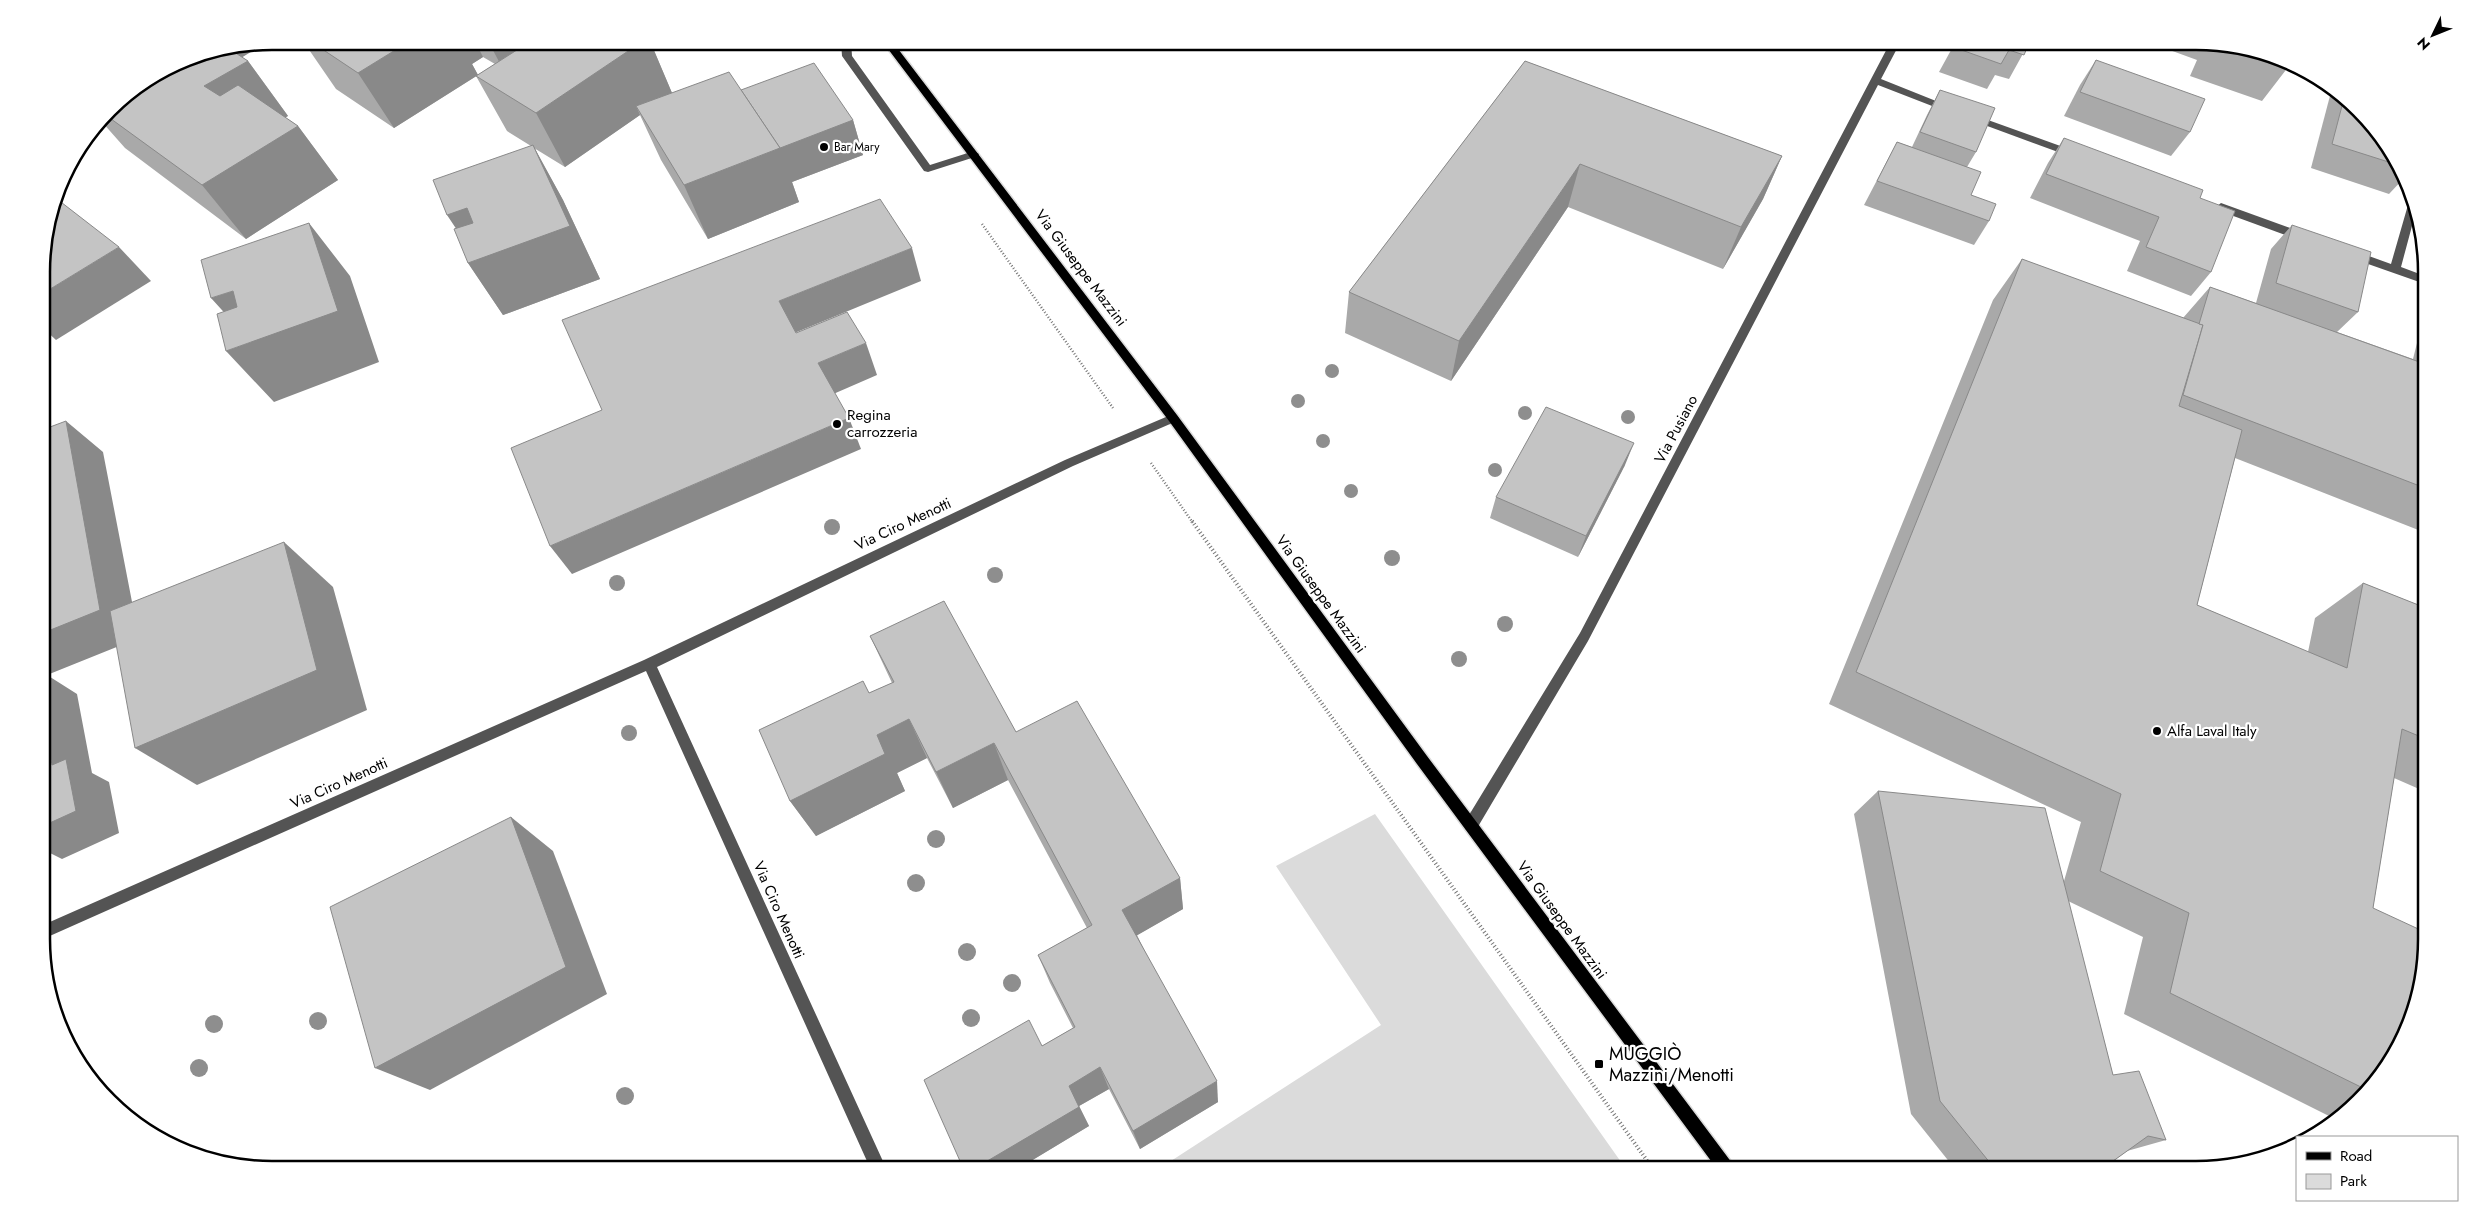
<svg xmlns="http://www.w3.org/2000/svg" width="2468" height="1211" viewBox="0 0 2468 1211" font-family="Jost,sans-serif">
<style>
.green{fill:#dbdbdb}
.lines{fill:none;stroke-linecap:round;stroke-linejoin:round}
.major-casing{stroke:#dbdbdb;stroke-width:3}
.path-far1{stroke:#767676;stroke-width:2.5;stroke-dasharray:1 2;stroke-linecap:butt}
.path{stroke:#767676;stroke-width:4;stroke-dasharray:1 2.5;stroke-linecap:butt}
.minor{fill:#545454;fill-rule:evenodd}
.major{fill:#000;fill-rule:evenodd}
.tree{fill:#8e8e8e}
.wall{fill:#a9a9a9}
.shaded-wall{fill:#898989}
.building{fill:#c4c4c4;stroke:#898989}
.poi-dot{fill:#000;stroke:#fff;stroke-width:2}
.labels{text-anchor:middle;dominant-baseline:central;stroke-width:4.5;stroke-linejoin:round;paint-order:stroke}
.far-poi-label{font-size:12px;fill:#000;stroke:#fff;text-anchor:start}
.street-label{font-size:15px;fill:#000;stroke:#fff}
.poi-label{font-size:15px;fill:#000;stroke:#fff;text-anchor:start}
.near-poi-label{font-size:18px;fill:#000;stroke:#fff;text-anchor:start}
.rim{fill:none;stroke:#000;stroke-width:2.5}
</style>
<rect width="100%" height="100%" fill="#fff"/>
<polygon class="green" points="1375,814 1626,1169 1157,1170 1381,1025 1276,866"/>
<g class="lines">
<defs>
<polygon id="major" points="882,41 892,41 1177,415 1427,756 1732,1163 1734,1169 1717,1169 1417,764 1169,421"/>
</defs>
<use href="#major" class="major-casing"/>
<g class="path-far1">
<polyline points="982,224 1113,408"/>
<polyline points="1151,463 1193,523"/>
</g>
<polyline class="path" points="1192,521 1653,1169"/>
<g class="minor">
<polygon points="841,41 851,41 852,56 930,165 974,151 979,154 978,156 928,172 924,171 842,56"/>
<polygon points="1891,41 1901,41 1881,79 1951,107 1953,109 1948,112 1945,111 1878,85 1588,641 1476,830 1471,831 1466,830 1464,825 1466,820 1580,633"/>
<polygon points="1974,115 2077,152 2078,154 2077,156 2069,156 1971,120 1969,118"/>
<polygon points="2410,198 2413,198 2416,211 2401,267 2425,276 2425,284 2351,258 2350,255 2355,251 2391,264"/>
<polygon points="2221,203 2307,234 2308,237 2307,240 2299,240 2217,210 2216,207"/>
<polygon points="1173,414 1179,418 1177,421 1073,466 657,667 887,1170 871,1170 646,671 43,939 43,925 644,660 1065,460"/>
</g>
<use href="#major" class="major"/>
</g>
<g class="tree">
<circle cx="1332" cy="371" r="7"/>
<circle cx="1298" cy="401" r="7"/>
<circle cx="1525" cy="413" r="7"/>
<circle cx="1628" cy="417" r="7"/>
<circle cx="1323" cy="441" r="7"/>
<circle cx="1495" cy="470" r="7"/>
<circle cx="1351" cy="491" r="7"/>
<circle cx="832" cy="527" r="8"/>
<circle cx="1392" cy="558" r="8"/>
<circle cx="995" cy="575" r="8"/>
<circle cx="617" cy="583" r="8"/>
<circle cx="1505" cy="624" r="8"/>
<circle cx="1459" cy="659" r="8"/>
<circle cx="629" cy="733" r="8"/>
<circle cx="936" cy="839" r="9"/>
<circle cx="916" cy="883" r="9"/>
<circle cx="967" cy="952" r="9"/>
<circle cx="1012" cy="983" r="9"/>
<circle cx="971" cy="1018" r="9"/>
<circle cx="318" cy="1021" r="9"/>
<circle cx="214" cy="1024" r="9"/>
<circle cx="199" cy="1068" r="9"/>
<circle cx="625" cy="1096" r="9"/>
</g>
<g class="wall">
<polygon points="303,41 650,41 672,93 741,90 853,120 863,155 792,182 799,202 708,239 661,160 640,115 565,167 534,148 563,200 600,279 503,315 468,263 457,229 531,146 507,131 476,76 495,64 483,57 472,64 478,75 394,128 336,89"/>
<polygon points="1956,41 2030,41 2009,79 1995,75 1987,89 1939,72"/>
<polygon points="2057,41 2079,41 2075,47"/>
<polygon points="2145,41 2196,41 2290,63 2289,66 2262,101 2190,76 2197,60"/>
<polygon points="242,57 248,61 288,116 285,117 298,126 338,180 246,239 125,148 102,122 120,99"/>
<polygon points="2096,60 2190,132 2171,156 2064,116 2080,85"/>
<polygon points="1525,61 1782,156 1763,199 1723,269 1568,207 1451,381 1345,333 1349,292"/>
<polygon points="1940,90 1976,152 1967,167 1971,195 1989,221 1974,245 1864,205 1897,142 1912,147 1927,115"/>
<polygon points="2331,92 2379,132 2405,177 2389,194 2311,168"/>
<polygon points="2064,138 2200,198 2211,272 2191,296 2127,271 2140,241 2030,198 2048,163"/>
<polygon points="2292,225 2358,312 2337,332 2413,359 2425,311 2426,533 2235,458 2197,605 2308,652 2315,618 2363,583 2426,608 2426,792 2394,778 2373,908 2370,1091 2337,1120 2124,1014 2143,937 2068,901 2113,1075 2166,1140 2127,1151 2102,1169 1955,1169 1911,1114 1854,814 1878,791 2064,881 2081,822 1829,704 1993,300 2022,259 2183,318 2210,287 2256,303 2271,249"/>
<polygon points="1625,465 1578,557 1490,518 1496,497"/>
<polygon points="870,636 1016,732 1180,878 1183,909 1137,935 1218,1102 1140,1149 1109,1089 1079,1106 1089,1126 1016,1170 964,1170 1042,1046 1073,1028 1050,983 1038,955 1087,928 1008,780 953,808 927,758 897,773 905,791 816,836 790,801 863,681 869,693 892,683"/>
</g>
<g class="shaded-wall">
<polygon points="410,41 475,41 483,57 472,64 478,75 394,128 358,73"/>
<polygon points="488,41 548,41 503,69"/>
<polygon points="643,41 650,41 672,93 636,106 640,115 565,167 536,113"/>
<polygon points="267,42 202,82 184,59"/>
<polygon points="248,61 288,116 247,140 204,86"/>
<polygon points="853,120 863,155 792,182 799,202 708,239 684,185"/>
<polygon points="298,126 338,180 246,239 202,185"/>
<polygon points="533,145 563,200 600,279 503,315 468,263 477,260 447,215"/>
<polygon points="1782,156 1763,199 1723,269 1741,227"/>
<polygon points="1580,164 1568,207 1451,381 1459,341"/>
<polygon points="309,223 350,276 379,362 274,402 226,351 251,342 211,298 233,291"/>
<polygon points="119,247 151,281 56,340 42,327 42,294"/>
<polygon points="912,248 921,281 792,334 779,301"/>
<polygon points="866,343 877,375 831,395 818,363"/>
<polygon points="849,418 861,449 572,574 550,546"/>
<polygon points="66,421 103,452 139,638 47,675 77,694 92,773 109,782 119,833 62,859 50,853 43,856 43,826 52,765 43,714 43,633"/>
<polygon points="1634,443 1625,465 1578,557 1586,536"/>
<polygon points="284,542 333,587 367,710 197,785 135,748"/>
<polygon points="909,719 927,758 897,773 905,791 816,836 790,801 877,735"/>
<polygon points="994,743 1008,780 953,808 936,772"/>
<polygon points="511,817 553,851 607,994 430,1090 375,1068"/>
<polygon points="1180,878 1183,909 1129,940 1122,910"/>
<polygon points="1100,1067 1109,1089 1079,1106 1089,1126 1016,1170 972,1170 1069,1086"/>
<polygon points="1217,1081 1218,1102 1140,1149 1133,1131"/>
<polygon points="736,1163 744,1167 745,1170 738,1170"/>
</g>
<g class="building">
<polygon points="310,41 410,41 358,73"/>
<polygon points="531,41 643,41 536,113 476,76"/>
<polygon points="1956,41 2030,41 2024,55 2009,50 2001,64 1953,47"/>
<polygon points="231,50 248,61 204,86 220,96 238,85 298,126 202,185 107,116 120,99 184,59"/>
<polygon points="2262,57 2290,63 2289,66"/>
<polygon points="2096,60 2205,99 2190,132 2080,92"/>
<polygon points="1525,61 1782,156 1741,227 1580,164 1459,341 1349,292"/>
<polygon points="814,63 853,120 775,150 780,148 741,90"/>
<polygon points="729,72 780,148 684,185 636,106"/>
<polygon points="1940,90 1995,108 1976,152 1920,132"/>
<polygon points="2343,102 2379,132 2398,165 2332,144"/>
<polygon points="2064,138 2203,190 2200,198 2235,211 2211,272 2146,247 2159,217 2046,174"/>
<polygon points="1897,142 1981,172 1971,195 1996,204 1989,221 1877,181"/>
<polygon points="533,145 570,226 468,263 454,229 473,223 467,208 447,215 433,180"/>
<polygon points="57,199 119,247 42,294 42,257"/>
<polygon points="880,199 912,248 779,301 796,333 847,312 866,343 818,363 849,418 550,546 511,448 602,410 562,320"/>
<polygon points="309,223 338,311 226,351 217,314 237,307 233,291 211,298 201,260"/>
<polygon points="2292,225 2371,252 2358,312 2276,283"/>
<polygon points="2022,259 2203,325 2179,406 2242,430 2197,605 2347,668 2363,583 2426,608 2426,739 2402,729 2373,908 2427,933 2427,939 2403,1041 2369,1091 2170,993 2189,913 2100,871 2121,794 1856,672"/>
<polygon points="2210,287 2425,364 2425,488 2183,395 2203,325 2199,324"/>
<polygon points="1546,407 1634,443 1586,536 1496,497"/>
<polygon points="66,421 100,610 43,633 42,430"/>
<polygon points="284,542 317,670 135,748 110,611"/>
<polygon points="944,601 1016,732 1077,701 1180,878 1122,910 1217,1081 1133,1131 1100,1067 1069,1086 1079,1107 972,1170 964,1170 924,1080 1029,1020 1042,1046 1075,1027 1038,955 1092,925 994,743 936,772 909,719 877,735 885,754 790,801 759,730 863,681 869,693 894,682 870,636"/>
<polygon points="43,714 52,765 66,759 76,811 43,826"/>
<polygon points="1878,791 2045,808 2113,1075 2139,1071 2166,1140 2148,1136 2102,1169 1995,1169 1940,1101"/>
<polygon points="511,817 566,967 375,1068 330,907"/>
<polygon points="736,1163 738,1170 724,1170"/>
</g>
<g class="poi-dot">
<circle cx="824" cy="147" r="5"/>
<circle cx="837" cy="424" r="5"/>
<circle cx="2157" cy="731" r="5"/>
<rect x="1594" y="1059" width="10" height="10" rx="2.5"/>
</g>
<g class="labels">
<g class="far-poi-label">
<text x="834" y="147">Bar Mary</text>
</g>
<g class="street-label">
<text transform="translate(1081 268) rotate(53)">Via Giuseppe Mazzini</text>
<text transform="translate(1676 429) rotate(-62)">Via Pusiano</text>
<text transform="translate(903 524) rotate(-25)">Via Ciro Menotti</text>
<text transform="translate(1321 594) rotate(54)">Via Giuseppe Mazzini</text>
<text transform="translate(339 783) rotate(-24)">Via Ciro Menotti</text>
<text transform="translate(779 910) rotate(66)">Via Ciro Menotti</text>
<text transform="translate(1562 920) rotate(54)">Via Giuseppe Mazzini</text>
</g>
<g class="poi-label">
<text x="847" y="415">Regina<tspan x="847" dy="17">carrozzeria</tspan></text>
<text x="2167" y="731">Alfa Laval Italy</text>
</g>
<g class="near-poi-label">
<text x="1609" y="1054">MUGGIÒ<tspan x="1609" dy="21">Mazzini/Menotti</tspan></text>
</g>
</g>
<path d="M0 0H2468V1211H0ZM272 50H2196A222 222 0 0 1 2418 272V939A222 222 0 0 1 2196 1161H272A222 222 0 0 1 50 939V272A222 222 0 0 1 272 50Z" fill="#fff" fill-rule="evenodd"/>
<path class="rim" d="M272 50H2196A222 222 0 0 1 2418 272V939A222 222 0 0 1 2196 1161H272A222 222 0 0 1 50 939V272A222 222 0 0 1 272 50Z"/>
<rect x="2296" y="1136" width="162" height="65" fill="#ffffff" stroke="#999999"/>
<rect x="2306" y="1152" width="25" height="8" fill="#000000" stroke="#999999"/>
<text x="2340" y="1161" font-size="15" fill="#000000">Road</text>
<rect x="2306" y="1174" width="25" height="15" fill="#dbdbdb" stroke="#999999"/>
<text x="2340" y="1186" font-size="15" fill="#000000">Park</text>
<g transform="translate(2433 35) rotate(227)" stroke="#ffffff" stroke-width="4" paint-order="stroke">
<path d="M0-4L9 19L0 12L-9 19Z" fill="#000000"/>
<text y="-8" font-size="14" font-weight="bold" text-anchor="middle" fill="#000000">N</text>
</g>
</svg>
